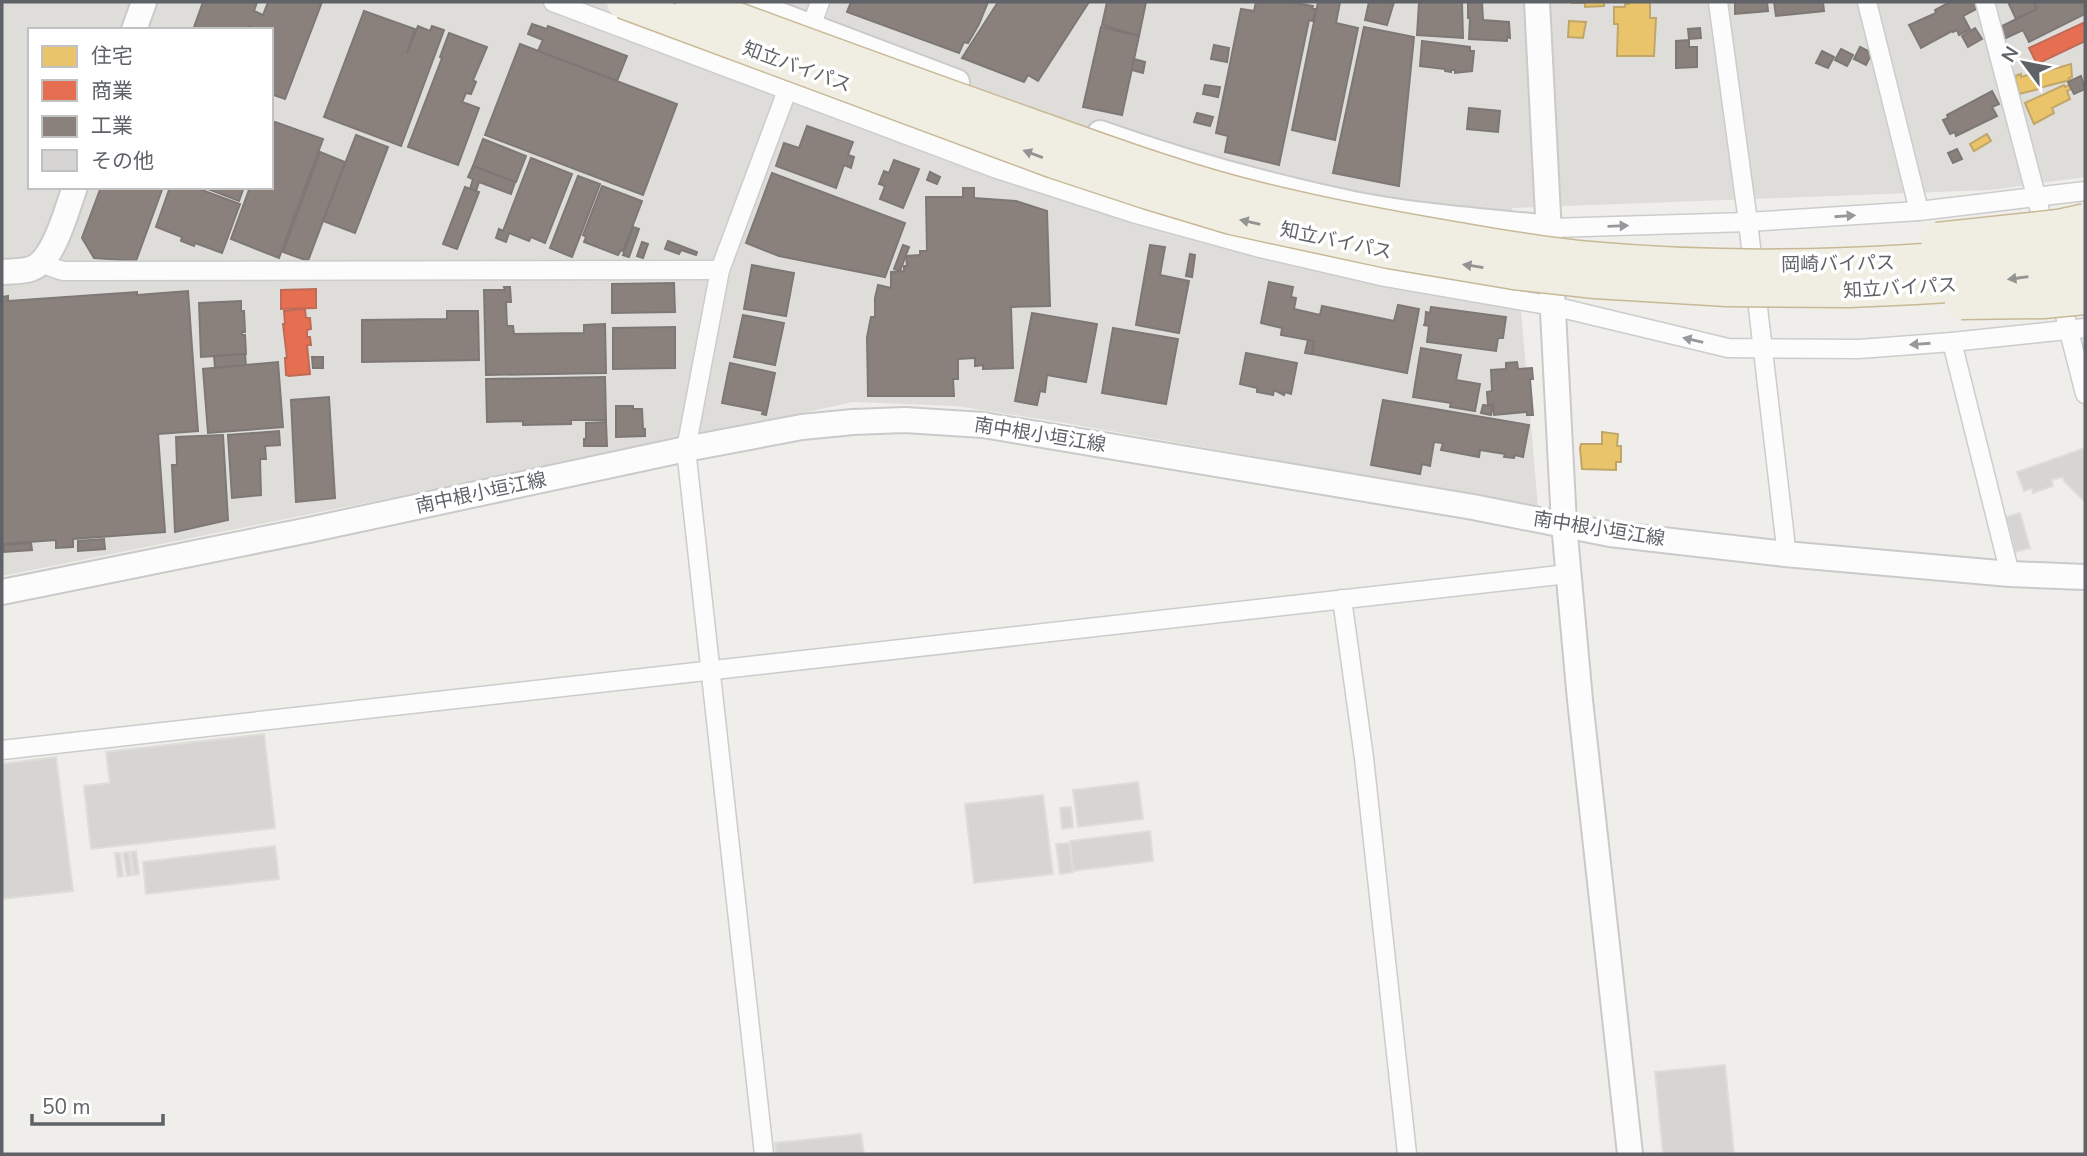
<svg xmlns="http://www.w3.org/2000/svg" width="2087" height="1156" viewBox="0 0 2087 1156" font-family="'Nunito Sans','Noto Sans JP',sans-serif">
<style>
.industrial{fill:#dfddda;fill-rule:evenodd}
.homes{fill:#e9c46a;stroke:#c0a769;stroke-width:2}
.shops{fill:#e76f51;stroke:#be6b58;stroke-width:2}
.industry{fill:#8a817c;stroke:#7d7876;stroke-width:2}
.building{fill:#d6d5d3;stroke:#deddd9;stroke-width:2}
.lines{fill:none;stroke-linecap:round;stroke-linejoin:round}
.street-casing{stroke:#cbcccc;stroke-width:21}
.secondary-casing{stroke:#cacacb;stroke-width:28}
.street{stroke:#fdfcfc;stroke-width:18}
.secondary{stroke:#fdfcfc;stroke-width:24}
.highway-bridge-casing{stroke:#c8b996;stroke-width:35;stroke-linecap:butt}
.highway-bridge{stroke:#f0ede3;stroke-width:32}
.oneway{fill:#929393}
.oneway2{fill:#96999c}
.labels{text-anchor:middle;dominant-baseline:central;stroke-width:7;stroke-linejoin:round;paint-order:stroke}
.street-label{font-size:19px;fill:#5f6368;stroke:#fff}
</style>
<rect width="100%" height="100%" fill="#efeeea"/>
<path class="industrial" d="M2 2H2085V177L1991 190 1512 208 1538 506 1048 420 956 406 853 402 669 442 2 576ZM30 30H271V187H30Z"/>
<g class="homes">
<polygon points="1572,2 1604,2 1604,6 1585,7 1585,3 1572,3"/>
<polygon points="1629,2 1650,2 1650,18 1656,18 1654,56 1617,56 1618,24 1614,24 1614,7 1625,7 1625,4 1629,4"/>
<polygon points="1569,21 1586,22 1583,38 1568,37"/>
<polygon points="2071,64 2072,77 2069,78 2070,80 2039,88 2036,74"/>
<polygon points="2035,73 2039,89 2019,94 2015,76 2021,74 2021,77"/>
<polygon points="2064,85 2065,87 2069,85 2071,89 2067,91 2070,99 2052,108 2054,113 2034,124 2025,103"/>
<polygon points="1987,134 1991,141 1974,151 1970,144"/>
<polygon points="1602,432 1618,434 1617,446 1621,446 1621,462 1616,462 1616,470 1582,469 1580,448 1581,444 1602,444"/>
</g>
<g class="shops">
<polygon points="2085,22 2085,41 2037,64 2029,48"/>
<polygon points="316,289 316,308 281,309 281,290"/>
<polygon points="305,309 306,318 310,318 311,329 307,330 307,337 310,337 311,345 307,345 310,374 289,376 286,375 285,358 287,358 283,324 285,324 284,311"/>
</g>
<g class="industry">
<polygon points="203,2 257,2 254,11 263,15 268,2 322,2 285,99 271,94 271,30 258,30 248,26 247,30 193,30"/>
<polygon points="851,2 988,2 979,24 968,43 964,42 959,53 847,12"/>
<polygon points="998,2 1089,2 1038,81 1028,75 1024,82 962,58"/>
<polygon points="1107,2 1146,2 1139,36 1102,25"/>
<polygon points="1256,2 1290,2 1313,6 1312,9 1315,9 1313,21 1309,20 1279,165 1225,152 1228,136 1216,133 1241,9 1254,11"/>
<polygon points="1318,2 1340,2 1336,23 1358,28 1335,140 1292,130"/>
<polygon points="1369,2 1394,2 1387,25 1365,20"/>
<polygon points="1419,2 1462,2 1463,38 1417,35"/>
<polygon points="1468,2 1482,2 1483,20 1509,22 1510,38 1507,37 1507,41 1469,39 1470,18 1468,18"/>
<polygon points="1735,2 1767,2 1768,11 1735,14"/>
<polygon points="1774,2 1823,2 1824,11 1776,16"/>
<polygon points="1950,2 1975,2 1978,8 1963,16 1970,29 1959,35 1957,30 1953,32 1952,31 1921,48 1909,25 1936,13 1935,10"/>
<polygon points="2008,2 2034,2 2037,9 2016,19"/>
<polygon points="2034,2 2085,2 2085,14 2029,42 2023,30 2004,39 1998,28 2037,9"/>
<polygon points="364,11 415,29 407,53 418,26 430,31 432,26 444,30 401,146 324,117"/>
<polygon points="532,24 547,29 548,26 627,56 617,81 538,51 543,40 528,34"/>
<polygon points="1101,27 1139,36 1122,115 1083,107"/>
<polygon points="1364,27 1414,37 1399,186 1333,173"/>
<polygon points="1700,28 1701,38 1689,39 1688,29"/>
<polygon points="1975,28 1982,39 1968,47 1962,36"/>
<polygon points="449,33 487,47 473,80 476,82 471,94 466,93 462,102 479,108 458,165 408,147 442,58 440,57"/>
<polygon points="1689,40 1689,47 1697,47 1697,67 1676,68 1676,41"/>
<polygon points="1422,41 1470,47 1470,51 1474,51 1472,71 1455,73 1455,70 1451,70 1451,72 1445,71 1445,69 1420,66"/>
<polygon points="520,44 677,104 643,195 485,135"/>
<polygon points="1214,45 1229,48 1227,62 1211,59"/>
<polygon points="1860,47 1872,53 1866,65 1854,59"/>
<polygon points="1841,49 1853,55 1847,66 1835,60"/>
<polygon points="1822,51 1834,57 1828,68 1816,63"/>
<polygon points="1134,59 1145,62 1143,73 1132,70"/>
<polygon points="2081,76 2085,89 2074,94 2068,82"/>
<polygon points="1205,85 1220,87 1218,97 1203,94"/>
<polygon points="1992,91 1999,104 1992,107 1997,116 1956,136 1955,132 1950,134 1943,120 1948,118 1947,115"/>
<polygon points="1469,108 1500,111 1498,132 1467,129"/>
<polygon points="1197,113 1213,117 1210,126 1194,122"/>
<polygon points="275,122 323,139 279,258 231,239 250,187 271,187 271,131"/>
<polygon points="807,126 853,142 848,155 854,157 851,168 844,165 836,188 776,166 784,143 799,148"/>
<polygon points="356,135 388,147 355,233 323,221"/>
<polygon points="483,139 526,156 516,182 473,166"/>
<polygon points="1957,149 1962,159 1953,163 1948,153"/>
<polygon points="320,152 345,162 308,261 283,252"/>
<polygon points="531,158 572,174 545,243 531,237 529,241 509,233 506,242 496,238 499,229 503,231"/>
<polygon points="894,160 919,169 903,208 880,199 885,186 879,184 884,171 889,173"/>
<polygon points="473,166 515,182 511,194 479,182 476,191 470,189 473,179 468,177"/>
<polygon points="930,172 940,177 937,184 927,180"/>
<polygon points="772,173 905,223 885,277 779,256 746,243"/>
<polygon points="578,176 600,184 572,257 550,248"/>
<polygon points="602,186 642,201 623,251 621,250 618,255 584,242 586,237 583,235"/>
<polygon points="101,187 163,187 136,261 94,258 82,238"/>
<polygon points="170,187 194,187 240,204 222,253 195,243 194,246 181,241 182,237 156,227"/>
<polygon points="203,187 244,187 239,201"/>
<polygon points="465,187 479,192 457,249 443,244"/>
<polygon points="963,188 974,188 974,198 1016,201 1047,211 1050,306 1011,307 1013,368 983,369 983,365 975,366 975,358 958,359 958,379 953,379 954,396 868,396 867,337 871,317 875,317 875,298 878,285 891,288 891,272 904,271 904,266 907,266 906,256 920,255 920,251 927,251 926,197 963,197"/>
<polygon points="633,227 639,229 629,257 623,255"/>
<polygon points="668,241 697,252 696,255 681,250 679,254 665,249"/>
<polygon points="642,242 648,244 643,258 637,256"/>
<polygon points="903,245 909,247 900,271 894,269"/>
<polygon points="1150,245 1165,247 1160,275 1189,281 1179,333 1136,325"/>
<polygon points="1190,254 1195,255 1192,277 1186,276"/>
<polygon points="752,265 794,273 786,316 744,309"/>
<polygon points="1269,282 1293,287 1291,297 1296,298 1294,309 1320,315 1322,306 1394,321 1398,305 1419,309 1407,373 1312,354 1314,341 1281,335 1282,328 1261,323"/>
<polygon points="674,283 675,312 612,313 612,284"/>
<polygon points="504,287 510,287 511,302 506,302 507,326 513,326 514,334 584,333 584,325 605,324 606,373 486,375 484,290 505,290"/>
<polygon points="188,291 198,431 158,434 165,532 73,539 73,547 56,548 56,540 2,544 2,297 8,296 8,301 137,292 137,295"/>
<polygon points="241,301 241,311 244,311 245,332 242,332 242,335 245,335 246,354 201,357 199,303"/>
<polygon points="1431,307 1506,317 1503,338 1498,338 1496,351 1427,342 1429,326 1424,325 1425,323 1426,312 1430,313"/>
<polygon points="447,311 478,311 479,360 362,362 362,320 447,319"/>
<polygon points="1032,313 1097,324 1086,382 1047,375 1045,392 1040,391 1037,405 1015,401"/>
<polygon points="743,315 784,323 775,365 734,357"/>
<polygon points="675,327 675,368 613,369 613,328"/>
<polygon points="1113,328 1178,339 1166,404 1102,393"/>
<polygon points="1308,340 1314,341 1312,354 1305,353"/>
<polygon points="1421,348 1461,355 1456,380 1480,384 1475,411 1450,407 1451,403 1413,397"/>
<polygon points="1246,353 1297,363 1291,394 1285,392 1284,395 1274,390 1273,395 1257,392 1257,388 1240,384"/>
<polygon points="245,354 246,366 215,368 214,356"/>
<polygon points="312,357 323,357 323,368 313,368"/>
<polygon points="278,362 283,427 208,433 203,369"/>
<polygon points="1517,362 1518,369 1532,368 1533,379 1530,379 1533,415 1527,415 1527,412 1494,415 1493,405 1488,405 1487,392 1492,391 1491,370 1506,369 1506,363"/>
<polygon points="730,363 775,373 766,415 762,414 763,411 722,403"/>
<polygon points="605,377 606,420 571,420 571,424 523,425 523,421 487,422 486,379"/>
<polygon points="329,397 335,498 296,502 291,400"/>
<polygon points="1383,400 1529,425 1523,457 1515,455 1514,458 1504,457 1505,454 1480,450 1479,457 1441,450 1443,443 1434,442 1430,466 1422,464 1420,474 1371,465"/>
<polygon points="1483,405 1493,406 1491,415 1481,413"/>
<polygon points="616,406 633,406 633,409 642,409 643,429 645,429 645,436 616,437"/>
<polygon points="606,422 607,446 584,446 584,439 586,439 586,423"/>
<polygon points="279,431 280,445 265,446 266,459 260,459 261,495 232,498 228,435"/>
<polygon points="223,435 228,520 175,532 172,465 177,465 176,437"/>
<polygon points="104,539 105,549 78,551 78,541"/>
<polygon points="31,543 32,550 4,552 3,545"/>
</g>
<g class="building">
<polygon points="2085,448 2085,499 2083,500 2064,481 2063,477 2051,480 2053,486 2033,493 2032,488 2024,491 2017,472"/>
<polygon points="2020,513 2030,548 2015,552 2006,517"/>
<polygon points="264,734 275,828 91,849 84,786 110,783 106,752"/>
<polygon points="56,757 73,891 2,899 2,764"/>
<polygon points="1138,782 1143,819 1078,827 1073,790"/>
<polygon points="1043,795 1053,874 974,883 965,804"/>
<polygon points="1071,807 1073,827 1062,829 1060,808"/>
<polygon points="1150,831 1153,861 1073,871 1070,841"/>
<polygon points="1069,843 1073,872 1060,874 1056,844"/>
<polygon points="275,846 279,879 146,894 143,862"/>
<polygon points="136,851 139,874 134,875 131,852"/>
<polygon points="129,852 132,875 127,876 123,853"/>
<polygon points="115,853 120,853 123,876 118,877"/>
<polygon points="1725,1065 1734,1154 1663,1154 1655,1072"/>
<polygon points="861,1134 864,1154 776,1154 775,1143"/>
</g>
<g class="lines">
<defs>
<g id="street">
<polyline points="553,2 997,169 1133,213 1260,248 1385,277 1553,306 1728,348 1859,349 1952,342 2085,328"/>
<polyline points="1718,2 1748,222 1785,539 1785,554"/>
<polyline points="1867,2 1919,211"/>
<polyline points="1985,2 2046,234"/>
<polyline points="807,38 820,2"/>
<polyline points="1550,228 1748,222 1919,211 2085,191"/>
<polyline points="43,261 51,267 63,271 720,270"/>
<polyline points="2059,292 2085,394"/>
<polyline points="1952,342 2010,574"/>
<polyline points="1342,599 1364,758 1407,1154"/>
<polyline points="2,750 1568,574"/>
<polyline points="764,1154 686,449 720,270 791,80"/>
</g>
<g id="secondary">
<polyline points="746,2 957,82"/>
<polyline points="1537,2 1564,524 1580,700 1630,1154"/>
<polyline points="134,30 144,2"/>
<path d="M1100 133C1182 162 1267 186 1353 204 1418 217 1484 221 1550 228"/>
<path d="M2 272C11 271 21 272 30 269 54 263 67 208 75 187"/>
<polyline points="2,592 309,530 686,449 802,427 853,422 905,420 983,425 1473,507 1610,534 1785,554 2010,574 2085,577"/>
</g>
</defs>
<use href="#street" class="street-casing"/>
<use href="#secondary" class="secondary-casing"/>
<use href="#street" class="street"/>
<use href="#secondary" class="secondary"/>
<defs>
<g id="highway-bridge">
<polyline points="623,2 1054,162 1148,193 1231,218 1389,252 1514,273 1595,282 1727,290 1849,291 1916,288 1979,284 2085,270"/>
<path d="M692 2C805 44 917 85 1031 125 1098 149 1166 174 1236 193 1305 211 1376 225 1447 237 1494 245 1542 254 1590 258 1755 273 1921 265 2085 244"/>
<polyline points="1937,239 2058,226 2085,220"/>
<polyline points="1961,303 2043,302 2085,298"/>
</g>
</defs>
<use href="#highway-bridge" class="highway-bridge-casing"/>
<use href="#highway-bridge" class="highway-bridge"/>
</g>
<defs><path id="oneway-solid" d="M-6-.8H1V-3.2L6.5 0L1 3.2V.8H-6Z" transform="scale(1.75)"/></defs>
<g class="oneway">
<use href="#oneway-solid" transform="translate(1033 154) rotate(-160)"/>
<use href="#oneway-solid" transform="translate(1250 222) rotate(-167)"/>
<use href="#oneway-solid" transform="translate(1473 266) rotate(-171)"/>
<use href="#oneway-solid" transform="translate(2018 278) rotate(172)"/>
</g>
<g class="oneway2">
<use href="#oneway-solid" transform="translate(1845 216) rotate(-4)"/>
<use href="#oneway-solid" transform="translate(1618 226) rotate(-2)"/>
<use href="#oneway-solid" transform="translate(1693 340) rotate(-167)"/>
<use href="#oneway-solid" transform="translate(1920 344) rotate(176)"/>
</g>
<g class="labels">
<g class="street-label">
<text transform="translate(797 67) rotate(20)">知立バイパス</text>
<text transform="translate(1336 241) rotate(12)">知立バイパス</text>
<text transform="translate(1838 264) rotate(-1)">岡崎バイパス</text>
<text transform="translate(1900 288) rotate(-3)">知立バイパス</text>
<text transform="translate(1040 435) rotate(9)">南中根小垣江線</text>
<text transform="translate(481 493) rotate(-12)">南中根小垣江線</text>
<text transform="translate(1599 529) rotate(9)">南中根小垣江線</text>
</g>
</g>
<rect width="2087" height="1156" fill="none" stroke="#5f6368" stroke-width="7"/>
<rect x="28" y="28" width="245" height="161" fill="#ffffff" stroke="#bfc1c3" stroke-width="2"/>
<rect x="42" y="46" width="35" height="21" fill="#e9c46a" stroke="#bfc1c3" stroke-width="2"/>
<text x="91" y="63" font-size="21" fill="#5f6368">住宅</text>
<rect x="42" y="80" width="35" height="21" fill="#e76f51" stroke="#bfc1c3" stroke-width="2"/>
<text x="91" y="98" font-size="21" fill="#5f6368">商業</text>
<rect x="42" y="116" width="35" height="21" fill="#8a817c" stroke="#bfc1c3" stroke-width="2"/>
<text x="91" y="133" font-size="21" fill="#5f6368">工業</text>
<rect x="42" y="150" width="35" height="21" fill="#d6d5d3" stroke="#bfc1c3" stroke-width="2"/>
<text x="91" y="168" font-size="21" fill="#5f6368">その他</text>
<g transform="translate(2024 63) rotate(302)" stroke="#ffffff" stroke-width="5" paint-order="stroke">
<path d="M0-5L12 26L0 18L-12 26Z" fill="#5f6368"/>
<text y="-10" font-size="19" font-weight="bold" text-anchor="middle" fill="#5f6368">N</text>
</g>
<path d="M32 1114v10h131v-10" fill="none" stroke="#5f6368" stroke-width="3.5"/>
<text x="42" y="1114" font-size="21" fill="#5f6368" stroke="#ffffff" stroke-width="5" paint-order="stroke">50 m</text>
</svg>
